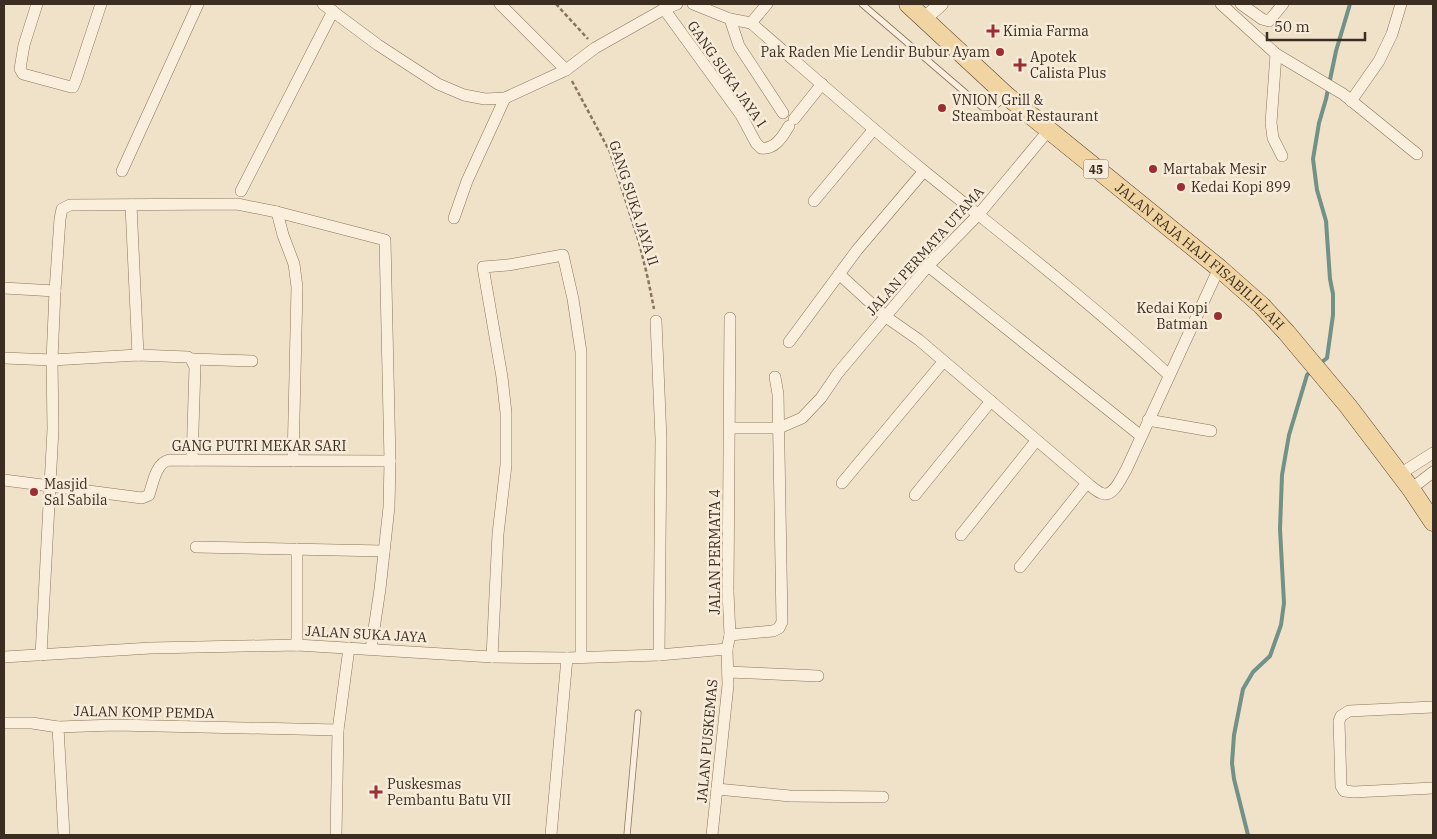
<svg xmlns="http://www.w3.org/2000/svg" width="1437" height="839" viewBox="0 0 1437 839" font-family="'IBM Plex Serif',serif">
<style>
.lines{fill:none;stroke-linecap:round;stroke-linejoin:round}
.stream{stroke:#709288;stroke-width:4}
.service-casing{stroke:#8b745d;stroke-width:7}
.minor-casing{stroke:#8b745d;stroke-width:12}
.tertiary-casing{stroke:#8b745d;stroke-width:15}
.primary-casing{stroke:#594231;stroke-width:19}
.path{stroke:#8b745d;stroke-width:2.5;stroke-dasharray:4 2.5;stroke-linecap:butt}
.service{stroke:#f9efdc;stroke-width:5.5}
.minor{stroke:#f9efdc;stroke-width:11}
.tertiary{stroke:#f9efdc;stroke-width:14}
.primary{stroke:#f0d5a2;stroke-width:18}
.poi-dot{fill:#9a2e32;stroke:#f6ecd9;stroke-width:2}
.labels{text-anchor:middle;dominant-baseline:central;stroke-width:5;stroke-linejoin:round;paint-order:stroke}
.shield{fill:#f6ecd9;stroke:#746658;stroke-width:1}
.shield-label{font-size:12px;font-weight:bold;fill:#3c2d21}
.poi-label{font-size:14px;fill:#3c2d21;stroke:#f6ecd9;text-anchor:start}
.street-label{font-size:14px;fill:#3c2d21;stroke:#f6ecd9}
</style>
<rect width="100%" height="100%" fill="#efe2c9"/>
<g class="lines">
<g class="stream">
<polyline points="1318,365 1327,358 1333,315 1333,294 1330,279 1326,221 1317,190 1313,159 1319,123 1326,99 1336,51 1350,4"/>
<polyline points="1248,835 1234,779 1232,763 1234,735 1243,689 1253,672 1270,656 1281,625 1284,603 1280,529 1282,475 1289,435 1307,375 1311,371"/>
</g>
<defs>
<g id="service">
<path d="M862 4 982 107C994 109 997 105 1005 97"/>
<polyline points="627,835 638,713"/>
</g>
<g id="minor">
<polyline points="37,4 24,45 20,69 23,74 71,87 73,87 76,80 101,4"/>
<polyline points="323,4 378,45 438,84 464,95 485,99 505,98 566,70 595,48 664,9 677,4"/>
<polyline points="500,4 566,70"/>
<polyline points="693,4 730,19 751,23 767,4"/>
<polyline points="1221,4 1276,54 1343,94 1417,154"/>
<polyline points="1241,4 1262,19 1269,21 1283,4"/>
<path d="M664 9 741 115 756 143 761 148C775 150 783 136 789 126"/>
<polyline points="730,19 739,46 783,113"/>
<path d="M751 23C808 72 865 123 924 171 1007 238 1091 303 1169 375"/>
<polyline points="1276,54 1271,123 1273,138 1282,156"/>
<polyline points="1351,101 1379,61 1392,34 1401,4"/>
<polyline points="794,119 822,84"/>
<polyline points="122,171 198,4"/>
<polyline points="241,191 333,11"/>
<polyline points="814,201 874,129"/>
<polyline points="131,205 138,355"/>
<polyline points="277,212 283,235 294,264 297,287 293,461"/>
<polyline points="454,218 467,181 505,98"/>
<polyline points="928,266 1141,436"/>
<path d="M839 274 886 317 919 340 1087 483C1091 486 1096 491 1101 493 1113 499 1121 478 1126 470L1219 268"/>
<polyline points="4,288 55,291"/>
<polyline points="656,321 661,439 659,655"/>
<polyline points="789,342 857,250 924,171"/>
<polyline points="4,358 52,360 138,355 188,357 191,359 195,367 192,460"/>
<polyline points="191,359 252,361"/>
<polyline points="1148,420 1211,431"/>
<polyline points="730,428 779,428 802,418 821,398 838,373 928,266 979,214 1048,131"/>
<polyline points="1400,474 1433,453"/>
<path d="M4 480 142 498 149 495C153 483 156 463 169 460L390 461"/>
<polyline points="842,483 943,362"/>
<polyline points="1411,489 1433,472"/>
<polyline points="915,495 991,401"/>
<polyline points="961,535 1036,441"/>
<polyline points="196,547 384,551"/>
<polyline points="1020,567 1087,483"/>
<polyline points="730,635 773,631 779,628 782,622 778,394 775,377"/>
<polyline points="297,645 297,549"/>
<polyline points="41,655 53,429 52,360 55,291 60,219 62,209 70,205 237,204 277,212 385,240 390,461 389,507 380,589 371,649"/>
<polyline points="4,657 151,648 297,645 492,657 567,658 659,655 727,649"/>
<polyline points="492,657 498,534 506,465 506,413 502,377 483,267 508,265 563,255 573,299 581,352 581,657"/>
<polyline points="728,672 818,676"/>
<polyline points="1433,707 1349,711 1341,716 1339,721 1341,786 1344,791 1354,792 1433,788"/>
<polyline points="4,723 32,723 58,727"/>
<polyline points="717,789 790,796 883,797"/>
<polyline points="64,835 58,727 115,725 338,730"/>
<polyline points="336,835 338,730 349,648"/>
<polyline points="551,835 567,658"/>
<polyline points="712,835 728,685 727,649 730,635 728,592 730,318"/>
</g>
<polyline id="tertiary" points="924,19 941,4"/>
<g id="primary">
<path id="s1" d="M908 4 1007 96 1219 268 1262 306 1286 332 1348 406 1411 489 1433 522"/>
</g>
</defs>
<use href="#service" class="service-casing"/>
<use href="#minor" class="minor-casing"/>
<use href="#tertiary" class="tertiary-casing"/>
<use href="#primary" class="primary-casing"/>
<g class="path">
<polyline points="556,4 588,39"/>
<polyline points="572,81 610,152 639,242 648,279 654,309"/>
</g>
<use href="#service" class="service"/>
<use href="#minor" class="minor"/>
<use href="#tertiary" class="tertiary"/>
<use href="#primary" class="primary"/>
</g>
<g class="poi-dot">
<path d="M990.5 23.5h5v5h5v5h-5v5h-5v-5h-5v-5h5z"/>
<circle cx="1000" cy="52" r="5"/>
<path d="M1017.5 57.5h5v5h5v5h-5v5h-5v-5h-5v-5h5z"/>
<circle cx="942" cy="108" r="5"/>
<circle cx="1153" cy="169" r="5"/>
<circle cx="1181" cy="187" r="5"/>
<circle cx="1218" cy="316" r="5"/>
<circle cx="34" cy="492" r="5"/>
<path d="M373.5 784.5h5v5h5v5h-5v5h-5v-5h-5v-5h5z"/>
</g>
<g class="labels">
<rect class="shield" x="1083.5" y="159.5" width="25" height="19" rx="4"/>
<g class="shield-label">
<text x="1096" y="169">45</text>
</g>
<g class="poi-label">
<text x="1003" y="31">Kimia Farma</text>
<text x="990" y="52" text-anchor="end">Pak Raden Mie Lendir Bubur Ayam</text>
<text x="1030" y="57">Apotek<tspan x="1030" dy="16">Calista Plus</tspan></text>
<text x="952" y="100">VNION Grill &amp;<tspan x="952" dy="16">Steamboat Restaurant</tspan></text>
<text x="1163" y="169">Martabak Mesir</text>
<text x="1191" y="187">Kedai Kopi 899</text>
<text x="1208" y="308" text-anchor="end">Kedai Kopi<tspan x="1208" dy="16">Batman</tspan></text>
<text x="44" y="484">Masjid<tspan x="44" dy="16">Sal Sabila</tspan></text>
<text x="387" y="784">Puskesmas<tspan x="387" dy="16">Pembantu Batu VII</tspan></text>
</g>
<g class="street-label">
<text transform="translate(727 74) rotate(55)">GANG SUKA JAYA I</text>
<text transform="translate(634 203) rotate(72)">GANG SUKA JAYA II</text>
<text transform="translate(925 251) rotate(-48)">JALAN PERMATA UTAMA</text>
<text stroke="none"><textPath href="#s1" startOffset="386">JALAN RAJA HAJI FISABILILLAH</textPath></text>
<text x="259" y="446">GANG PUTRI MEKAR SARI</text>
<text transform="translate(715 552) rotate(-90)">JALAN PERMATA 4</text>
<text transform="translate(366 634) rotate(3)">JALAN SUKA JAYA</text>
<text transform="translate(144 712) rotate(1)">JALAN KOMP PEMDA</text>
<text transform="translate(707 741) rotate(-85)">JALAN PUSKEMAS</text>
</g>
</g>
<rect width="1437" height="839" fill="none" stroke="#3c2d21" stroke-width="10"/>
<path d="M1267 32v8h98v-8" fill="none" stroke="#3c2d21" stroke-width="2.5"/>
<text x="1274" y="32" font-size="15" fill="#3c2d21" stroke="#f6ecd9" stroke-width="4" paint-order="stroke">50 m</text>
</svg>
